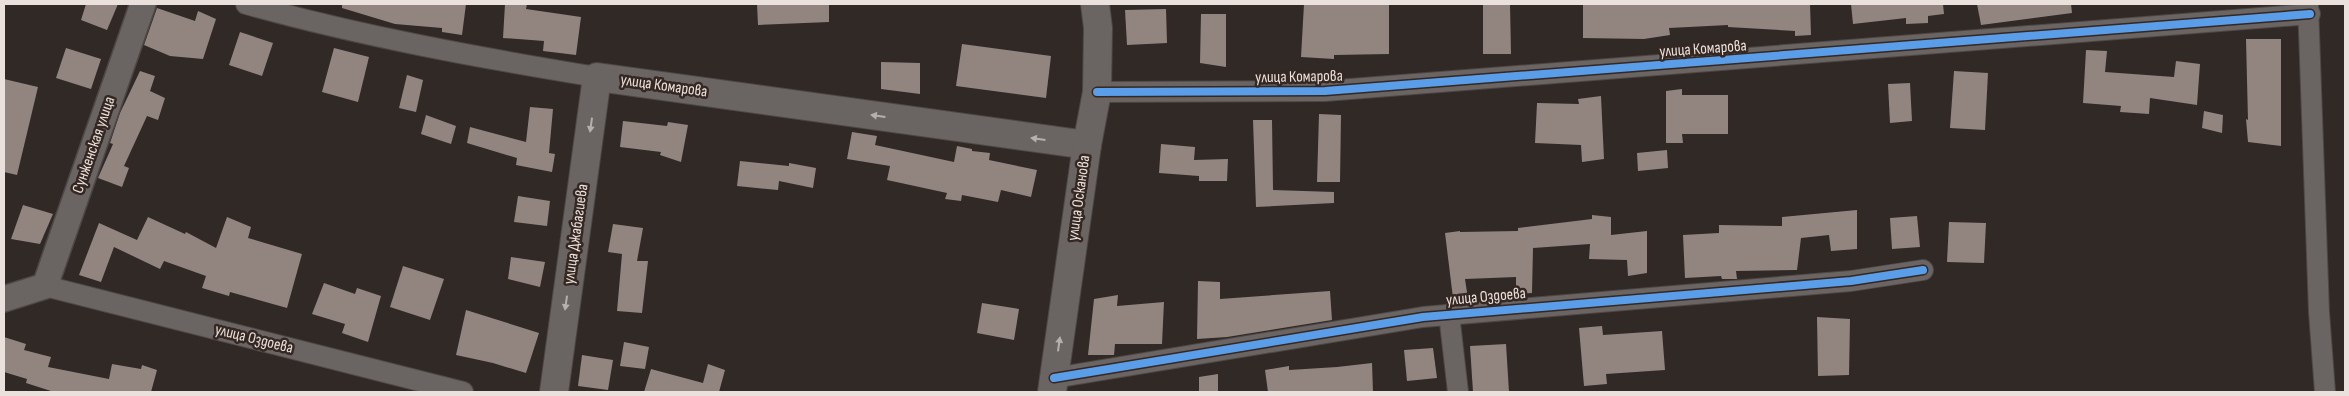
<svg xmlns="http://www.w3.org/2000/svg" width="2349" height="396" viewBox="0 0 2349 396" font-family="'Sofia Sans Condensed',sans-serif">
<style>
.building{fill:#928580}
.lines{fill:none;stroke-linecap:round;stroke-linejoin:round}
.minor-casing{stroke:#4e4745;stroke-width:22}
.tertiary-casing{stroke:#4e4745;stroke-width:28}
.secondary-casing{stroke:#4e4745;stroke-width:30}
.minor{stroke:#6a6462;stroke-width:20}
.tertiary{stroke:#6a6462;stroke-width:25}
.secondary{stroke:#6a6462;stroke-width:28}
.cycleway-casing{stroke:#352721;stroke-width:11}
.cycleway{stroke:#5a9eea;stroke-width:8}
.oneway{fill:#b7afac}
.labels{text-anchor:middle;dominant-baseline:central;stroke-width:5;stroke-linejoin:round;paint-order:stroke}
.street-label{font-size:16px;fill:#eae1dd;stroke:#352721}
</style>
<rect width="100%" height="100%" fill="#302926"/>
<g class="building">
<polygon points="86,4 118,4 107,30 81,20"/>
<polygon points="342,4 466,4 462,35 442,32 442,28 395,24 342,8"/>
<polygon points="505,4 527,4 526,9 581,17 576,55 543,51 544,41 503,38"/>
<polygon points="757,4 829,4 829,22 758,25"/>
<polygon points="1304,4 1389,4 1389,54 1334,55 1334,59 1301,57"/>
<polygon points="1483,4 1510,4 1511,54 1483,54"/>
<polygon points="1583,4 1810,4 1811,35 1795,36 1795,31 1728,27 1728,25 1669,28 1670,35 1644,39 1583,38"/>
<polygon points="1851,4 1943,4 1944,14 1928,16 1928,23 1906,24 1906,18 1853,24"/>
<polygon points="1977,4 2071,4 2072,13 1981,25"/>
<polygon points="157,8 195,21 198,11 216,19 203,59 170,56 144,45"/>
<polygon points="1166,9 1167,43 1127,45 1125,10"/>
<polygon points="1201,14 1226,14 1226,67 1200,63"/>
<polygon points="240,32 273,43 262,76 229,65"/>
<polygon points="2246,39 2281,39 2281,146 2248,142 2246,119 2248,120"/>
<polygon points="962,44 1051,56 1046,98 956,86"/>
<polygon points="66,48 101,59 91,89 56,78"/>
<polygon points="334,48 369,57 358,102 322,92"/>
<polygon points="2086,50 2107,51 2105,72 2174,77 2176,61 2200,64 2197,105 2150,98 2149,114 2120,112 2121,106 2083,103"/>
<polygon points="881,62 920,63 920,94 881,89"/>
<polygon points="140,71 155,76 150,91 165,98 158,120 147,116 124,166 129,168 122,187 98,178 113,144 110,143 120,113"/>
<polygon points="1954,71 1988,73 1985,130 1950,128"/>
<polygon points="407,75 423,80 416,112 399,108"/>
<polygon points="4,79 38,87 17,175 4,172"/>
<polygon points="1910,83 1912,121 1890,123 1888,84"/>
<polygon points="1682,89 1682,95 1728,95 1728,134 1682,134 1683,143 1666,143 1666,91"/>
<polygon points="1601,96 1604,159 1582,162 1581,145 1535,143 1537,103 1579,104 1578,99"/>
<polygon points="530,107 553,109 549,153 555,154 552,172 516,165 517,158 467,143 470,127 526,142"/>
<polygon points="2204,111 2223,115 2222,133 2202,128"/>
<polygon points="1319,114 1341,115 1340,182 1317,182"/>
<polygon points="426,115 456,126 451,144 421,134"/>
<polygon points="1253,120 1272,120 1273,190 1334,192 1334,203 1256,207"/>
<polygon points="623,121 667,126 668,122 688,125 681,162 660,155 661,152 620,147"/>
<polygon points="852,132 877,136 875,145 954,162 957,146 972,149 972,151 990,153 989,160 1037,170 1031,197 1001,190 998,202 962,195 961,201 945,199 947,193 887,180 890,166 847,159"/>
<polygon points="1161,144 1195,147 1194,160 1228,159 1227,181 1199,181 1199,176 1159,173"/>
<polygon points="1667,150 1668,168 1638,171 1637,153"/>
<polygon points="740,161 789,166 789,163 816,168 813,188 779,181 778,190 737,186"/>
<polygon points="518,196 550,201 547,226 514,222"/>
<polygon points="23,205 53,214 40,244 11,239"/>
<polygon points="1857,210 1857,249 1831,251 1829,235 1801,238 1797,270 1736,271 1737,279 1722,279 1721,276 1685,278 1683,235 1719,233 1719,225 1782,226 1782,217"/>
<polygon points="1592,215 1611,217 1611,235 1647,231 1647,273 1628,276 1627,260 1589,259 1590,244 1533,248 1532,293 1516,294 1516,277 1465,279 1468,299 1453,298 1445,233 1460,231 1460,232 1518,231 1518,228 1592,219"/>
<polygon points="1917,216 1920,247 1892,249 1890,218"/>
<polygon points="148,217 185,234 186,232 216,248 227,217 251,227 248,238 302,254 287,308 230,292 229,296 202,288 206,276 164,261 160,269 114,247 101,282 79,275 99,223 137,240"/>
<polygon points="1949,222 1986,223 1984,263 1947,262"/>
<polygon points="613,224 643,228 637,261 648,261 642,313 617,311 622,254 608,252"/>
<polygon points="511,257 545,262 540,287 508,279"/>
<polygon points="403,266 444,279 430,320 390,307"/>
<polygon points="1198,281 1220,282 1220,299 1330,291 1332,320 1227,337 1197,339"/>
<polygon points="324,283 355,294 357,288 381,296 368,342 342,333 345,324 312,314"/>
<polygon points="1118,295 1117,306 1164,302 1162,344 1115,344 1114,355 1088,355 1094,299"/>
<polygon points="982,303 1019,309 1014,340 977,333"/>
<polygon points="466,310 539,333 526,373 493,363 456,355"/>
<polygon points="1817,317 1850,319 1849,375 1818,376"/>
<polygon points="1602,326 1603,335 1662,331 1665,370 1606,374 1607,384 1584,386 1579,328"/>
<polygon points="4,337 26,344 24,350 51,357 48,367 109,379 112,364 141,369 142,365 157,370 151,392 54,392 26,383 27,379 4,372"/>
<polygon points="624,342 649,347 645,369 620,366"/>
<polygon points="1506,344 1509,392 1473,392 1470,346"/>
<polygon points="1433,348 1437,378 1407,381 1404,350"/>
<polygon points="582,355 613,360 608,390 578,386"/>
<polygon points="1372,363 1373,392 1268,392 1265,370 1289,366 1289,370 1337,367"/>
<polygon points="708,364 725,370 719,392 644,392 651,369 703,383"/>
<polygon points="1218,374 1218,392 1199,392 1199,377"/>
</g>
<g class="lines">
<defs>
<g id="minor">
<path d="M246 4C360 36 481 58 597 77"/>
<polyline points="2308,4 2319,312 2325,392"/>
<polyline points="1097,92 1325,91 2310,14"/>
<polyline points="45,286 463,392"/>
<polyline points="1449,314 1458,392"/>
<polyline points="1054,378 1423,317 1851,281 1923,270"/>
</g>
<polyline id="tertiary" points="4,299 45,286 143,4"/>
<g id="secondary">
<polyline points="554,392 597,77 1087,145"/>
<polyline points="1052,392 1087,145 1097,92 1098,28 1095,4"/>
</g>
</defs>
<use href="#minor" class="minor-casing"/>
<use href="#tertiary" class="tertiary-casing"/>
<use href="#secondary" class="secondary-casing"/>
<use href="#minor" class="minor"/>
<use href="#tertiary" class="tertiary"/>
<use href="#secondary" class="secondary"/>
<defs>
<g id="cycleway">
<polyline points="1097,92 1325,91 2310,14"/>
<polyline points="1054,378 1423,317 1851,281 1923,270"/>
</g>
</defs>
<use href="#cycleway" class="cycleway-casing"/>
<use href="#cycleway" class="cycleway"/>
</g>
<defs><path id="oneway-solid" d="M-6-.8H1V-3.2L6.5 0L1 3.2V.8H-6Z" transform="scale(1.25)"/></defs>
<g class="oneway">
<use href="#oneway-solid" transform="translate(878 116) rotate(-172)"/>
<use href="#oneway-solid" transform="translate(591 125) rotate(98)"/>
<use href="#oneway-solid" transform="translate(1038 139) rotate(-172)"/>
<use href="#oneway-solid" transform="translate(566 303) rotate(98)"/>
<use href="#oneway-solid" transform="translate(1059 344) rotate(-82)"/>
</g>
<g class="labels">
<g class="street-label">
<text transform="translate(1703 49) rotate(-4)">улица Комарова</text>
<text transform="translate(1299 77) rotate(-1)">улица Комарова</text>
<text transform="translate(664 86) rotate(8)">улица Комарова</text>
<text transform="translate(94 145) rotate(-71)">Сунженская улица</text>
<text transform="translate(1079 198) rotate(-82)">улица Осканова</text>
<text transform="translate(576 234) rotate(-82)">улица Джабагиева</text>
<text transform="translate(1486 297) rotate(-5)">улица Оздоева</text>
<text transform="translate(254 339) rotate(14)">улица Оздоева</text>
</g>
</g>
<rect width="2349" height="396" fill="none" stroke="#eae1dd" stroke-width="10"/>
</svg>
